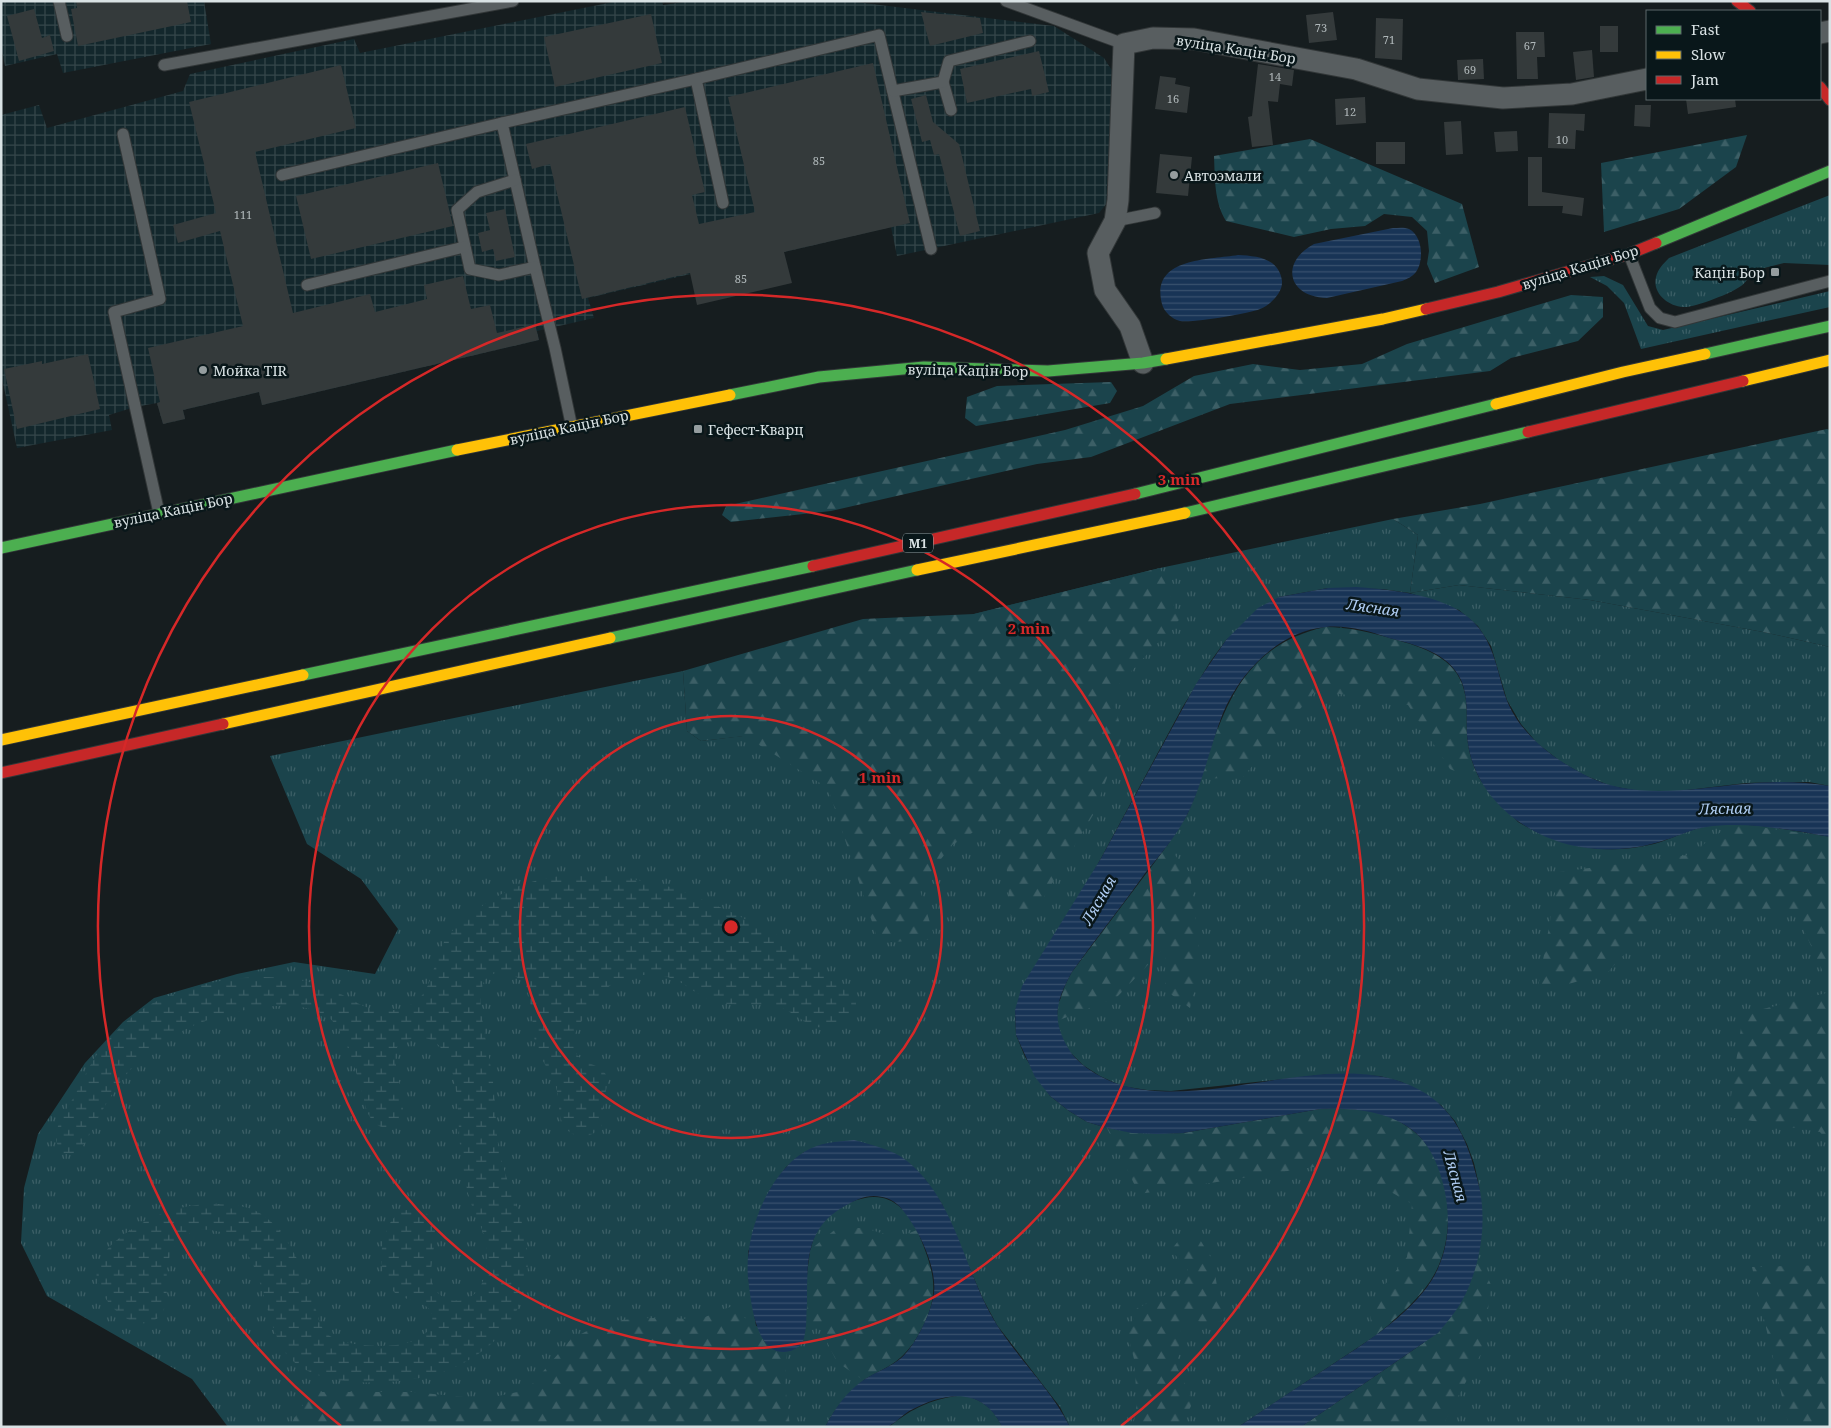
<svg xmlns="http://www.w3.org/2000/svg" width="1831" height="1428" viewBox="0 0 1831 1428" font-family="'Noto Serif',serif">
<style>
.industrial{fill:url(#industrial-grid)}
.grass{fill:url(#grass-tufts)}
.forest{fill:url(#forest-firs)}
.wetland{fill:url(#wetland-marsh)}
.water{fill:url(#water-rules)}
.building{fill:#343a3b}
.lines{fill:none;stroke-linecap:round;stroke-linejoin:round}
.lane-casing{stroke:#323738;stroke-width:13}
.street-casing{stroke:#323738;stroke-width:23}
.fast-casing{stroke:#323738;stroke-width:13}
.slow-casing{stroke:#323738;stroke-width:13}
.jam-casing{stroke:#323738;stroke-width:13}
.lane{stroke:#585e60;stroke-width:11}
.street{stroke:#585e60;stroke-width:21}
.fast{stroke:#4caf50;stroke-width:11}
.slow{stroke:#ffc107;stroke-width:11}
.jam{stroke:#c62828;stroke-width:11}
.ring{fill:none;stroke:#d62828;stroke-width:2.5}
.poi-dot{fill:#959d9f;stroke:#09171a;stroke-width:2}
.labels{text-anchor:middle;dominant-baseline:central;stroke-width:5;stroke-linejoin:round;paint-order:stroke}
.number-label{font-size:11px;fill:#b0b8ba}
.shield{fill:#09171a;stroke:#9ba5a7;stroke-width:1}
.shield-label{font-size:12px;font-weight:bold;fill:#d9e2e4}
.street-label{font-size:14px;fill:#d9e2e4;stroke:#09171a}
.poi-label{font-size:14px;fill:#d9e2e4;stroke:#09171a;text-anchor:start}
.water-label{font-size:15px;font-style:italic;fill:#afcdf3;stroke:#09171a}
.centre{fill:#d62828;stroke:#09171a;stroke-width:2.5}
.ring-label{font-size:15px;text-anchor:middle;font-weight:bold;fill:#d62828;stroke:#09171a;stroke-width:5;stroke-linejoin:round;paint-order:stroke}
</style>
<defs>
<pattern id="industrial-grid" width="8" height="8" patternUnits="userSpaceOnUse" patternTransform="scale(1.25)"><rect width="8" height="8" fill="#13272c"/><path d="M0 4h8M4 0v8" fill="none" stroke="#35464a"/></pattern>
<pattern id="grass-tufts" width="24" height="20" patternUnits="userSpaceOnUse" patternTransform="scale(1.25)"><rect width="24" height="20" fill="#1b444c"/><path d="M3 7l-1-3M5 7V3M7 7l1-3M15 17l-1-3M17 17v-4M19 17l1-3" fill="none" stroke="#3c5f66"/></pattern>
<pattern id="forest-firs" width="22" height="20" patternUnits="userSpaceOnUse" patternTransform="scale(1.25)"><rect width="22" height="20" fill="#1b444c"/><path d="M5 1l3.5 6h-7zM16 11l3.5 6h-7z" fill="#3c5f66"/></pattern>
<pattern id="wetland-marsh" width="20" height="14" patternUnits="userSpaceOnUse" patternTransform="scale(1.25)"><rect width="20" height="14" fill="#1b444c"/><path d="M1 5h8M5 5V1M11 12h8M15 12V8" fill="none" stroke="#3c5f66"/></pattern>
<pattern id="water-rules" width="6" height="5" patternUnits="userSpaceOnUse" patternTransform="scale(1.25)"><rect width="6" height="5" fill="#183456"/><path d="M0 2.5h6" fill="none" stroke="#39516e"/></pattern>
</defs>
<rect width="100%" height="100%" fill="#161d1f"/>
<g class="industrial">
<polygon points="1,1 204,1 211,44 63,73 57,54 5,66 1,47"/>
<polygon points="618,1 662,1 663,5 692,1 847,1 1054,26 1104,58 1113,72 1107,203 1099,213 897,256 891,227 588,298 594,318 537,331 539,340 262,405 259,392 183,410 185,419 163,424 157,403 135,407 109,415 112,430 17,448 1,374 1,115 39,105 47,128 183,91 190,74 354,39 360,53"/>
</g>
<g class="grass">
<path d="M1830 195V265L1784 263 1752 271C1749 276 1746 283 1741 286 1732 293 1694 308 1683 307 1668 306 1652 293 1656 277 1658 269 1663 264 1669 258Z"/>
<polygon points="1604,276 1623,285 1648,326 1663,330 1830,291 1830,307 1641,349 1624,303 1607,286 1590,277"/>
<path d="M1393 519 1418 535 1410 593 1459 585 1590 600 1763 632 1830 647V786L1809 782H1777L1746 783 1670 792 1639 791 1611 786 1584 775 1560 761 1537 743 1521 724 1507 700 1491 646 1478 626 1459 610 1410 593 1382 589 1328 588 1279 597 1226 640 1210 662 1182 708 1100 860 1015 1010 1016 1035 1025 1057 1050 1096 1069 1111 1087 1122 1107 1128 1433 1155 1392 1322 1375 1336 1238 1427H1070L1060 1407 997 1325 983 1299 942 1204 925 1179 804 1152 786 1167 771 1188 748 1252V1276L756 1326 803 1341C805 1314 805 1252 817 1231 827 1212 852 1198 873 1197 893 1196 908 1212 916 1229 919 1236 917 1248 916 1255 915 1285 915 1314 914 1343 879 1369 846 1387 825 1427H228L192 1379 47 1296 21 1243 24 1188 38 1134 85 1063 123 1022 154 998 237 974 294 962 375 974 398 929 361 879 307 844 270 756 683 671 687 731 701 741 769 733 974 614 1160 568Z"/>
<path d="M1341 627 1518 822C1561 847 1605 856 1654 844 1672 839 1689 829 1708 826 1748 821 1791 830 1830 837V1427H1301L1422 1346 1482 1228 1479 1185 1474 1163 1467 1144 1455 1121 1441 1105 1402 1082 1380 1076 1330 1074 1171 1091 1147 1090 1122 1086 1100 1076 1083 1065 1069 1051 1061 1036 1057 1021 1058 1003 1167 846 1187 815 1195 796 1217 729Z"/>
<path d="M965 1395C983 1401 994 1409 1002 1427H889C913 1407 934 1398 965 1395Z"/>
</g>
<g class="forest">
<polygon points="1747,135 1736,167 1679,209 1604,232 1601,163"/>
<path d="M1310 139 1462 204 1479 267 1435 283 1427 264 1429 251 1427 231 1412 217 1384 214 1365 226 1331 229 1294 237 1226 221C1214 202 1215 177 1214 156Z"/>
<polygon points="1571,295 1603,297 1603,317 1578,341 1511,358 1490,371 1230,404 1091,457 1037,464 831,511 731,522 722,515 726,506 1065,430 1143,406 1194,376 1253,364 1300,370 1362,364 1407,344"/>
<polygon points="1111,382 1117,391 1110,403 976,426 965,418 967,397 997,386"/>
<polygon points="1827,429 1830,430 1830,647 1763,632 1590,600 1459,585 1410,593 1418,535 1393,519 1480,504"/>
<polygon points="1160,568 1179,620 1111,693 1123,735 1093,815 1038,907 1011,918 1002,815 952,845 919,887 935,939 879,943 828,788 745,736 701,741 687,731 683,671 863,619 974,614"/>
<path d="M1325 627C1349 627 1370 632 1393 639 1422 647 1456 657 1464 690 1469 708 1465 726 1468 744 1470 758 1475 771 1482 783L1450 769 1408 705 1316 690 1243 777 1201 779C1224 707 1242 646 1325 627Z"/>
<polygon points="1731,825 1766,828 1830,837 1830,987 1795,911 1660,915 1607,973 1537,993 1559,872 1688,855"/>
<path d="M1167 846 1190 873 1200 959 1190 1008 1165 990 1166 946 1117 997 1057 1021C1058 1002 1063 988 1072 972Z"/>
<polygon points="1830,992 1830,1145 1820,1132 1728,1117 1743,1014"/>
<path d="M1341 1108C1357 1110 1375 1110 1390 1116 1401 1122 1412 1129 1421 1138 1452 1170 1456 1235 1435 1273 1421 1299 1397 1317 1375 1336L1368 1306 1407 1257 1412 1204 1340 1163 1139 1194 1107 1128 1133 1133 1157 1134 1183 1133 1320 1109Z"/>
<path d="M837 1228H865L897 1238 917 1230C933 1269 942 1291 921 1330 915 1341 909 1350 900 1358 890 1367 875 1373 863 1380L837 1362 820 1328 806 1326 810 1250Z"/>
<polygon points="1199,1238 1213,1261 1217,1286 1223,1301 1223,1320 1211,1325 1197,1321 1181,1330 1177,1367 1189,1392 1191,1406 1182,1424 1178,1427 1133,1427 1137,1403 1134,1359 1128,1335 1137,1308 1183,1287 1188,1270 1171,1250 1180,1239"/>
<path d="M1478 1255 1491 1285 1483 1350 1446 1419 1444 1427H1301L1438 1333C1460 1306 1469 1288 1478 1255Z"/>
<polygon points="1830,1265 1830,1427 1789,1427 1752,1267"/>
<polygon points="730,1307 756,1326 764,1341 772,1348 787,1352 785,1384 790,1427 289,1427 311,1392 413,1392 484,1399 527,1390 571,1339 607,1321 650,1318 700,1319"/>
</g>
<path class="wetland" d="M588 874 624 877 675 888 731 912 779 936 849 993C851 997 855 1000 856 1004 858 1024 828 1031 814 1026 801 1021 792 1011 778 1007 756 1001 732 1009 711 1000 692 993 684 980 663 976 627 970 602 984 585 1015 582 1021 574 1033 573 1040 572 1067 601 1060 607 1077 609 1082 604 1098 603 1103 602 1116 608 1118 599 1129 592 1136 583 1138 575 1135 555 1127 561 1104 556 1087 552 1074 543 1063 538 1051 527 1027 541 973 501 973 489 973 485 976 482 988 476 1007 491 1059 493 1082 496 1104 495 1128 499 1150 505 1181 521 1210 526 1241 538 1311 490 1363 424 1377 387 1385 323 1388 293 1361 257 1329 271 1236 210 1230 199 1229 193 1231 184 1237 150 1263 182 1307 153 1321 127 1334 88 1289 98 1264 105 1245 131 1229 148 1220 169 1209 190 1204 214 1204 227 1204 242 1205 254 1210 286 1225 302 1267 313 1299 319 1318 318 1334 341 1341 363 1347 418 1352 430 1327 432 1323 433 1319 432 1314 428 1301 408 1301 398 1295 376 1280 378 1240 392 1220 399 1212 404 1209 415 1210 456 1215 418 1269 437 1292 443 1299 453 1302 462 1300 485 1296 490 1264 486 1244 484 1231 477 1218 472 1206 466 1189 463 1170 461 1152 457 1123 462 1052 429 1039 420 1036 411 1039 402 1041 400 1043 397 1047 396 1050 391 1068 412 1110 398 1124 389 1132 375 1127 370 1117 366 1111 365 1103 363 1096 357 1075 346 1030 328 1017 304 1001 267 1005 240 1011 200 1019 162 1037 134 1066 118 1082 107 1102 96 1122 91 1131 86 1144 78 1151 73 1154 69 1154 64 1154 45 1136 65 1113 75 1095 85 1076 94 1055 108 1040 121 1026 138 1010 155 1002 205 978 264 970 317 984 353 994 368 1022 408 1006 434 996 432 959 446 939 454 927 467 916 479 908 516 882 544 876 588 874Z"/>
<g class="water">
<path d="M1393 228C1398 228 1404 227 1409 229 1423 236 1424 261 1416 272 1412 277 1407 279 1402 281L1327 298C1287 297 1280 262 1314 244Z"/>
<path d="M1238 255C1257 256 1279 258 1282 281 1283 293 1270 305 1260 309 1248 314 1193 323 1180 321 1172 319 1164 312 1162 304 1150 258 1207 260 1238 255Z"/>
<path d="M1356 587C1394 590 1454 595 1479 628 1495 649 1498 674 1506 698 1518 732 1552 758 1583 774 1633 801 1689 789 1743 784 1772 781 1801 781 1830 786V837C1790 830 1746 821 1706 827 1692 829 1679 836 1665 840 1630 852 1589 853 1554 840 1512 825 1475 790 1468 744 1465 723 1470 701 1461 680 1448 652 1416 645 1389 638 1369 631 1347 625 1326 627 1279 631 1240 672 1223 713 1210 746 1203 783 1187 815 1176 836 1161 854 1146 872 1122 906 1096 938 1072 972 1057 999 1051 1018 1067 1046 1072 1056 1081 1064 1090 1070 1173 1127 1308 1049 1402 1082 1451 1100 1466 1134 1478 1182 1488 1219 1481 1265 1463 1299 1456 1312 1447 1322 1438 1333L1301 1427H1238C1269 1406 1301 1385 1333 1364 1365 1343 1400 1321 1424 1291 1455 1253 1453 1200 1434 1158 1414 1113 1362 1107 1320 1109L1183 1133 1157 1134 1132 1133 1107 1128 1087 1122 1069 1111 1050 1096 1035 1077 1016 1035 1015 1010 1022 986 1100 860 1196 684 1226 640 1258 608 1279 597 1328 588Z"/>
<path d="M854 1140C872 1145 892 1149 907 1161 957 1201 964 1273 997 1325 1020 1361 1051 1389 1070 1427H1002C983 1386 945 1392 911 1410 903 1414 897 1422 889 1426 884 1428 835 1427 825 1427 835 1408 847 1391 865 1379 876 1372 890 1367 900 1359 909 1351 915 1341 921 1330 927 1318 932 1306 934 1293 937 1266 917 1225 899 1206 890 1196 872 1193 859 1199 807 1221 807 1252 807 1303 806 1315 807 1327 804 1338 802 1345 797 1349 790 1351 755 1360 751 1300 748 1278 744 1236 767 1175 804 1152 820 1142 836 1142 854 1140Z"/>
</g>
<g class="building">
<polygon points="76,1 187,1 191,22 78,46 71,9 77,8"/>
<polygon points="34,9 42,38 50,35 54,51 19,61 7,16"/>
<polygon points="921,12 980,18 983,33 930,46"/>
<polygon points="1333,12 1337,40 1309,43 1306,15"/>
<polygon points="651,14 662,63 555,87 544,37"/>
<polygon points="1376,18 1403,19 1402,60 1375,58"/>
<rect x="1600" y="26" width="18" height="26"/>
<polygon points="1516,32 1544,32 1545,57 1537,57 1538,79 1517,79"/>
<polygon points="1592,50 1594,77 1576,80 1573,52"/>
<polygon points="1039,51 1049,92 1032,96 1031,89 967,103 960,69"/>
<polygon points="1483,59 1484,79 1458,80 1457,60"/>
<polygon points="873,63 910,223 784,252 792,283 697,305 690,273 582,299 550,164 532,169 526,144 685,107 705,192 692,195 699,224 755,212 728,97"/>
<polygon points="1258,64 1294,70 1292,86 1280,84 1278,102 1268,101 1273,145 1252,147 1248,117 1252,116"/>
<polygon points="341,65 356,128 255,152 293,313 370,294 375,312 427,299 424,285 463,276 471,309 490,305 497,333 535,324 539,340 262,405 259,392 183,410 185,419 163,424 157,403 160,402 148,348 243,326 220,231 178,243 173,225 216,213 189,102"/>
<polygon points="1160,76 1176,78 1175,84 1190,87 1187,113 1155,109"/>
<polygon points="926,95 933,122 959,144 980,231 960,236 939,154 934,155 930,140 922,142 911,99"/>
<polygon points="1365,97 1366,123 1336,125 1335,99"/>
<polygon points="1686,99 1735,99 1736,107 1688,114"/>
<polygon points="1635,105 1651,105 1650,127 1634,126"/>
<polygon points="1549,113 1585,114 1584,131 1576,130 1575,149 1548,148"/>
<polygon points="1461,121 1463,154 1446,155 1444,122"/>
<polygon points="1517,131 1518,151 1496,152 1494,132"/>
<rect x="1376" y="142" width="29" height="22"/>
<polygon points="1160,154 1192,157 1188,196 1156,193"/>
<polygon points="1528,157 1542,157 1542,192 1584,198 1582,216 1562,213 1563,206 1528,206"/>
<polygon points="438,163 453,226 311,259 296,196"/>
<polygon points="505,209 515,257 496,261 493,249 482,252 478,233 490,230 486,213"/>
<polygon points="88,354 100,409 17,429 4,369 42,361 42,364"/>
</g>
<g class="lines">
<defs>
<g id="lane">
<polyline points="59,1 67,36"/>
<polyline points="1006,1 1124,44"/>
<polyline points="164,65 513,1"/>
<polyline points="696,79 879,35 931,249"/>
<polyline points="943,82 951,110"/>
<polyline points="893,91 943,82 949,61 1030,41"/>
<polyline points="502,123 696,79 723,203"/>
<polyline points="123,134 160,299 114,312 159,513"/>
<polyline points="282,175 502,123 535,267 555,348 572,428"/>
<polyline points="515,180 477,192 457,210 470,269 499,275 535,267"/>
<polyline points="1115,221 1155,213"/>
<polyline points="1629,254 1650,308 1660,318 1675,322 1830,281"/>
<polyline points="307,285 464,247"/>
</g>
<g id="street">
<polyline points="1820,33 1830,31"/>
<polyline points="1143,363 1130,326 1105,290 1098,253 1115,221 1118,200 1124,44 1153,38 1194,39 1356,69 1418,89 1503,98 1572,94 1647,79"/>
</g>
<g id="fast">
<polyline points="1656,243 1830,171"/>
<polyline points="1705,354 1830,326"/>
<polyline points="730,395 819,377 924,367 1048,371 1143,363 1166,359"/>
<polyline points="1135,494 1496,404"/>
<polyline points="1185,513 1528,432"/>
<polyline points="1,548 457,450"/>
<polyline points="610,638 917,570"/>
<polyline points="303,675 813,566"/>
</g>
<g id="slow">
<polyline points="1166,359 1383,319 1426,309"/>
<polyline points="1743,381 1830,360"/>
<polyline points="1496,404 1623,372 1705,354"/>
<polyline points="457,450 730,395"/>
<polyline points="917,570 1185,513"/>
<polyline points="223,724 610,638"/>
<polyline points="1,740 303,675"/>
</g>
<g id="jam">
<polyline points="1737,1 1750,11"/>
<polyline points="1820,87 1830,100"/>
<polyline points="1426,309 1498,292 1629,254 1656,243"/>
<polyline points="1528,432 1743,381"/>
<polyline points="813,566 1135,494"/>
<polyline points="1,773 223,724"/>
</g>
</defs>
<use href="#lane" class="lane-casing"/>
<use href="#street" class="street-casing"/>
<use href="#fast" class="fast-casing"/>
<use href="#slow" class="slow-casing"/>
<use href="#jam" class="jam-casing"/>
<use href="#lane" class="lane"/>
<use href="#street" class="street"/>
<use href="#fast" class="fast"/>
<use href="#slow" class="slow"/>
<use href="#jam" class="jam"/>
</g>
<g class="ring">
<circle cx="731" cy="927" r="211"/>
<circle cx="731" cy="927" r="422"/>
<path d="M341 1426A633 633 0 1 1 1121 1426"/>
</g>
<g class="poi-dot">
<circle cx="1174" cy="175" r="5"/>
<rect x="1770" y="267" width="10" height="10" rx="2.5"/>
<circle cx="203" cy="370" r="5"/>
<rect x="693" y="424" width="10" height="10" rx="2.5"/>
</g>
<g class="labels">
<g class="number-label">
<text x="1321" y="27">73</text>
<text x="1389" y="39">71</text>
<text x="1530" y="45">67</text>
<text x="1470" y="69">69</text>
<text x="1275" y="76">14</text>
<text x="1173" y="98">16</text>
<text x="1350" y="111">12</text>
<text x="1562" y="139">10</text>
<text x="819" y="160">85</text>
<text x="243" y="214">111</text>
<text x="741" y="278">85</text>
</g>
<rect class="shield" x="903" y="533.5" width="30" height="19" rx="4"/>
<g class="shield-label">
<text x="918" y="543">М1</text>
</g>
<g class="street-label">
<text transform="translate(1236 49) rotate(9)">вуліца Кацін Бор</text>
<text transform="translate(1580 267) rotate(-17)">вуліца Кацін Бор</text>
<text transform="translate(968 370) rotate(1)">вуліца Кацін Бор</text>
<text transform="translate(569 427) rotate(-12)">вуліца Кацін Бор</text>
<text transform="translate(173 510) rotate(-12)">вуліца Кацін Бор</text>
</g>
<g class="poi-label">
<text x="1184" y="175">Автоэмали</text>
<text x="1765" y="272" text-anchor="end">Кацін Бор</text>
<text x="213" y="370">Мойка TIR</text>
<text x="708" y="429">Гефест-Кварц</text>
</g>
<g class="water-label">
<text transform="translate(1373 607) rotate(8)">Лясная</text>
<text transform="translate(1725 808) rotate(-1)">Лясная</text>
<text transform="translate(1098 900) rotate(-60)">Лясная</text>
<text transform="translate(1456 1176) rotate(75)">Лясная</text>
</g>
</g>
<circle cx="731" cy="927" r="8" class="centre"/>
<g class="ring-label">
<text x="1179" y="485">3 min</text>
<text x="1029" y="634">2 min</text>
<text x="880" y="783">1 min</text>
</g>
<rect width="1831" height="1428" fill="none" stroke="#d9e2e4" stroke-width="5"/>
<rect x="1646" y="10" width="175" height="90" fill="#09171a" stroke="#5c686b"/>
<rect x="1656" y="26" width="25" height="8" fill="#4caf50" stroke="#5c686b"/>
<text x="1691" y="35" font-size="15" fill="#d9e2e4">Fast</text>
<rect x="1656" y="51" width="25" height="8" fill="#ffc107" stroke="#5c686b"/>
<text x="1691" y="60" font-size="15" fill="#d9e2e4">Slow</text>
<rect x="1656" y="76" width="25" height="8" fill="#c62828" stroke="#5c686b"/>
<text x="1691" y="85" font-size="15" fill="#d9e2e4">Jam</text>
</svg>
